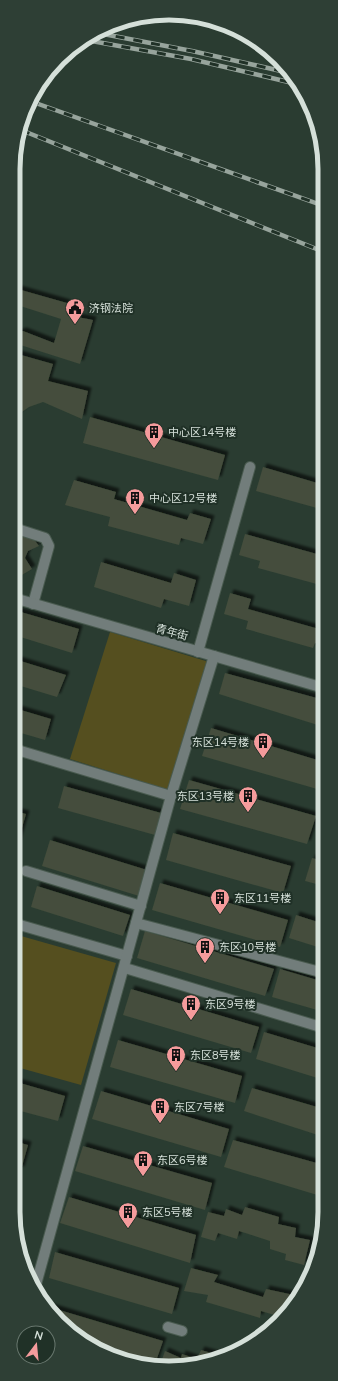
<svg xmlns="http://www.w3.org/2000/svg" width="338" height="1381" viewBox="0 0 338 1381" font-family="Mulish,'Noto Sans SC',sans-serif">
<style>
.green{fill:#554f1f}
.building{fill:#444d3c;filter:url(#shadow)}
.lines{fill:none;stroke-linecap:round;stroke-linejoin:round}
.minor-casing{stroke:#495a4f;stroke-width:12}
.minor{stroke:#727d7b;stroke-width:10}
.rail-casing{stroke:#97a49c;stroke-width:4.5}
.rail{stroke:#203127;stroke-width:3;stroke-dasharray:9;stroke-linecap:butt}
.labels{text-anchor:middle;dominant-baseline:central;stroke-width:4;stroke-linejoin:round;paint-order:stroke}
.poi-label{font-size:11px;fill:#d5e0d9;stroke:#203127;text-anchor:start}
.street-label{font-size:11px;fill:#d5e0d9;stroke:#203127}
.rim{fill:none;stroke:#d5e0d9;stroke-width:5}
</style>
<defs>
<filter id="shadow"><feDropShadow dx="3.5" dy="-3.5" stdDeviation="1" flood-color="#0009"/></filter>
</defs>
<rect width="100%" height="100%" fill="#2a3c31"/>
<g class="green">
<polygon points="110,632 209,662 169,790 70,759"/>
<polygon points="14,934 116,963 81,1085 13,1066"/>
</g>
<g class="building">
<polygon points="14,288 67,303 67,315 93,320 80,364 14,343 14,334 23,331 54,343 61,319 14,304"/>
<polygon points="14,353 53,364 48,381 88,391 82,419 43,402 29,407 16,416 14,416"/>
<polygon points="90,417 225,455 218,480 83,443"/>
<polygon points="263,467 324,485 324,510 256,491"/>
<polygon points="74,480 116,492 114,499 187,520 190,513 211,519 203,544 181,538 179,545 108,526 110,517 65,505"/>
<polygon points="30,534 39,546 28,551 25,558 32,569 20,576 14,569 14,537 19,538"/>
<polygon points="245,534 324,556 324,586 258,568 260,561 239,555"/>
<polygon points="101,562 171,583 174,573 196,580 189,606 164,599 161,608 94,587"/>
<polygon points="230,593 251,599 248,609 319,629 322,619 324,620 324,646 315,643 313,648 246,629 248,621 224,614"/>
<polygon points="14,610 79,629 72,653 14,635"/>
<polygon points="14,659 66,675 57,697 14,684"/>
<polygon points="225,673 324,700 324,727 219,694"/>
<polygon points="14,708 51,719 45,740 14,731"/>
<polygon points="211,728 324,762 324,791 202,756"/>
<polygon points="189,780 316,816 307,844 180,809"/>
<polygon points="64,786 161,813 155,835 58,808"/>
<polygon points="14,811 26,814 14,855 13,855"/>
<polygon points="173,833 291,866 283,893 166,860"/>
<polygon points="50,840 147,870 139,896 42,866"/>
<polygon points="312,858 324,861 324,886 305,881"/>
<polygon points="160,883 288,920 280,947 152,910"/>
<polygon points="37,886 130,915 123,936 31,907"/>
<polygon points="296,915 324,924 324,949 289,938"/>
<polygon points="145,931 274,969 265,996 137,958"/>
<polygon points="280,969 324,982 324,1012 272,997"/>
<polygon points="131,989 259,1027 251,1053 123,1015"/>
<polygon points="264,1032 324,1050 324,1080 256,1059"/>
<polygon points="118,1040 242,1076 235,1103 110,1067"/>
<polygon points="13,1081 65,1096 58,1121 13,1109"/>
<polygon points="252,1088 324,1109 324,1137 244,1111"/>
<polygon points="101,1091 229,1129 221,1157 92,1119"/>
<polygon points="233,1140 324,1165 324,1197 224,1167"/>
<polygon points="13,1141 28,1145 21,1170 13,1168"/>
<polygon points="83,1146 212,1183 205,1210 75,1171"/>
<polygon points="69,1197 196,1235 190,1263 60,1223"/>
<polygon points="245,1207 279,1217 278,1224 296,1228 295,1237 310,1240 304,1265 285,1260 286,1254 270,1249 270,1241 239,1231 237,1239 218,1233 215,1241 201,1237 208,1212 224,1216 226,1209 242,1215"/>
<polygon points="55,1252 179,1288 172,1314 49,1278"/>
<polygon points="191,1268 218,1275 214,1282 263,1297 266,1289 294,1295 290,1306 281,1317 261,1311 260,1318 206,1302 208,1295 184,1291"/>
<polygon points="46,1306 163,1341 154,1367 95,1348 52,1315"/>
<polygon points="201,1350 222,1356 210,1363 159,1368 165,1351 181,1358 182,1354 197,1359"/>
</g>
<g class="lines">
<defs>
<g id="minor">
<polyline points="14,528 45,538 49,546 33,604"/>
<polyline points="14,598 324,688"/>
<polyline points="198,652 250,467"/>
<polyline points="14,749 171,796"/>
<polyline points="26,871 141,906"/>
<polyline points="13,923 127,956"/>
<polyline points="136,923 324,973"/>
<polyline points="125,968 324,1028"/>
<polyline points="35,1288 171,796 214,656"/>
<polyline points="168,1327 182,1331"/>
</g>
</defs>
<use href="#minor" class="minor-casing"/>
<use href="#minor" class="minor"/>
<defs>
<g id="rail">
<polyline points="98,33 192,51 290,73"/>
<polyline points="86,40 191,59 297,84"/>
<polyline points="30,101 324,206"/>
<polyline points="21,130 324,252"/>
</g>
</defs>
<use href="#rail" class="rail-casing"/>
<use href="#rail" class="rail"/>
</g>
<defs>
<symbol id="civic-pin" viewBox="-11 -11 22 30"><path d="M0 17L-7.5 6A9.5 9.5 0 1 1 7.5 6Z" fill="#f59b9c" stroke="#203127"/><path d="M-.6-6.5H3V-4.5H.6V-3L4-1V1h2V6H-6V1h2V-1L-.6-3ZM-1.2 2.5V6h2.4V2.5Z" fill="#111"/></symbol>
<symbol id="building-pin" viewBox="-11 -11 22 30"><path d="M0 17L-7.5 6A9.5 9.5 0 1 1 7.5 6Z" fill="#f59b9c" stroke="#203127"/><path d="M-4-6H4V6H1V3H-1V6H-4ZM-2.5-4.3h1.7v1.8h-1.7ZM.8-4.3h1.7v1.8H.8ZM-2.5-1h1.7V.8h-1.7ZM.8-1h1.7V.8H.8Z" fill="#111"/></symbol>
</defs>
<g fill-rule="evenodd">
<use href="#civic-pin" x="64" y="297" width="22" height="30"/>
<use href="#building-pin" x="143" y="421" width="22" height="30"/>
<use href="#building-pin" x="124" y="487" width="22" height="30"/>
<use href="#building-pin" x="252" y="731" width="22" height="30"/>
<use href="#building-pin" x="237" y="785" width="22" height="30"/>
<use href="#building-pin" x="209" y="887" width="22" height="30"/>
<use href="#building-pin" x="194" y="936" width="22" height="30"/>
<use href="#building-pin" x="180" y="993" width="22" height="30"/>
<use href="#building-pin" x="165" y="1044" width="22" height="30"/>
<use href="#building-pin" x="149" y="1096" width="22" height="30"/>
<use href="#building-pin" x="132" y="1149" width="22" height="30"/>
<use href="#building-pin" x="117" y="1201" width="22" height="30"/>
</g>
<g class="labels">
<g class="poi-label">
<text x="89" y="308">济钢法院</text>
<text x="168" y="432">中心区14号楼</text>
<text x="149" y="498">中心区12号楼</text>
<text x="249" y="742" text-anchor="end">东区14号楼</text>
<text x="234" y="796" text-anchor="end">东区13号楼</text>
<text x="234" y="898">东区11号楼</text>
<text x="219" y="947">东区10号楼</text>
<text x="205" y="1004">东区9号楼</text>
<text x="190" y="1055">东区8号楼</text>
<text x="174" y="1107">东区7号楼</text>
<text x="157" y="1160">东区6号楼</text>
<text x="142" y="1212">东区5号楼</text>
</g>
<g class="street-label">
<text transform="translate(172 632) rotate(15)">青年街</text>
</g>
</g>
<path d="M0 0H338V1381H0ZM169 20H169A149 149 0 0 1 318 169V1212A149 149 0 0 1 169 1361H169A149 149 0 0 1 20 1212V169A149 149 0 0 1 169 20Z" fill="#2e3f35" fill-rule="evenodd"/>
<path class="rim" d="M169 20H169A149 149 0 0 1 318 169V1212A149 149 0 0 1 169 1361H169A149 149 0 0 1 20 1212V169A149 149 0 0 1 169 20Z"/>
<g transform="translate(36 1345) rotate(16)"><circle r="19" fill="#203127" stroke="#68776e"/>
<path d="M0-3L7 15L0 10L-7 15Z" fill="#f59b9c"/>
<text y="-6" font-size="11" font-weight="bold" text-anchor="middle" fill="#d5e0d9">N</text>
</g>
</svg>
